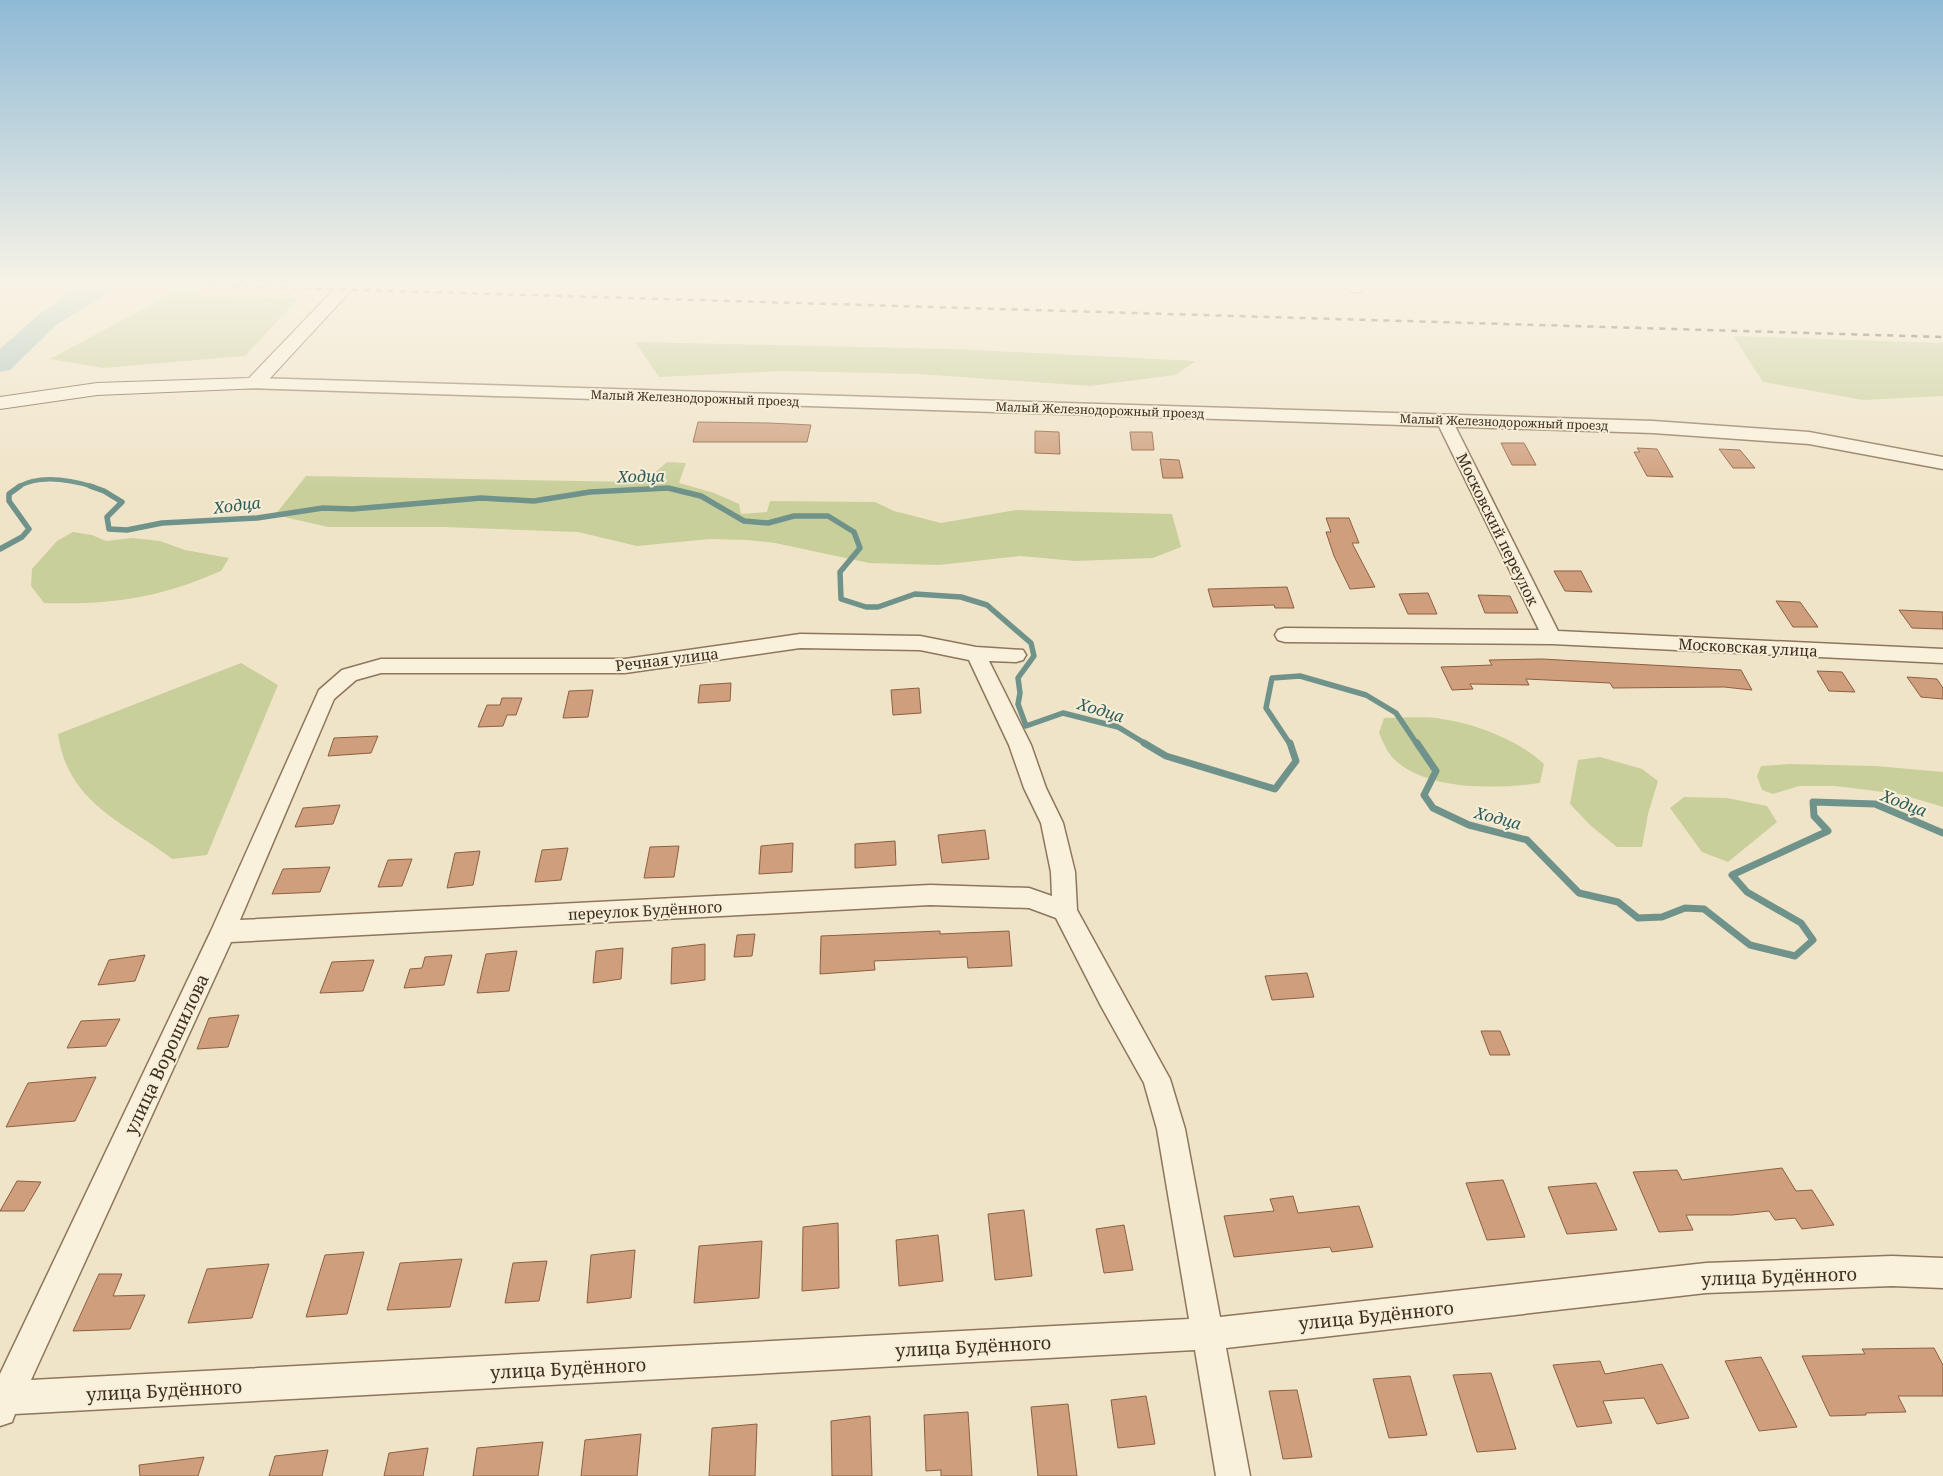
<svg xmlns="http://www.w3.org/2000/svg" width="1943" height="1476" viewBox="0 0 1943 1476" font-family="'Noto Serif',serif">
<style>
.green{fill:#c9cf9b}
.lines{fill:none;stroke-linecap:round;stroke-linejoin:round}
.stream-far2{stroke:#6f938a;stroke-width:4.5}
.stream-far1{stroke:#6f938a;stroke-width:5.5}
.stream{stroke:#6f938a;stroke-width:7}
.river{fill:#a9c4bc;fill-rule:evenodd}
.building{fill:#cf9f7d;stroke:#8d5f41}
.minor-casing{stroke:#8d765c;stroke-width:3}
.tertiary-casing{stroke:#8d765c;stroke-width:3}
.secondary-casing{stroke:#6f573f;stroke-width:2}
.minor{fill:#faf1dc;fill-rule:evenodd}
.tertiary{fill:#faf1dc;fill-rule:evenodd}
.secondary{fill:#faf1dc;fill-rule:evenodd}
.rail{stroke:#3d2e20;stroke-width:2.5;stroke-dasharray:6 6;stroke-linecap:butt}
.labels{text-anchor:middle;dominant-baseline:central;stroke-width:4;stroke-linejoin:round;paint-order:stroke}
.far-street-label{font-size:12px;fill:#3d2e20;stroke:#f7eed8}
.street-label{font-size:15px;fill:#3d2e20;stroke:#f7eed8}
.water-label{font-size:16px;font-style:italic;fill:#2f5d5a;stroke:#f7eed8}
.near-street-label{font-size:18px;fill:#3d2e20;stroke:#f7eed8}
</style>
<rect width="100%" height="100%" fill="#f0e4c8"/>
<g class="green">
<polygon points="171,294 298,299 245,356 103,368 50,359"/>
<polygon points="1733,336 1943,343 1943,396 1863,400 1763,382"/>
<polygon points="635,342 955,349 1196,361 1175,375 1090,386 919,374 782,371 659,377"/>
<polygon points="667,462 686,463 679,483 714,493 739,504 741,514 767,512 770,501 875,502 894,511 941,523 1016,510 1172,514 1181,547 1153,558 1076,561 1020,556 939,565 869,563 775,543 747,540 710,539 637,546 578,532 444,527 328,527 275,515 306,476 634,482 652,475"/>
<path d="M73 532 92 535 106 541 132 538 160 541 185 550 229 558 221 571C160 598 111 605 44 603L31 586 32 569 57 541Z"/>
<path d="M241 663 278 685 207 855 172 859C123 821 68 804 58 734Z"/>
<path d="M1384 718C1403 718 1424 716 1442 719 1477 724 1518 740 1544 764L1540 783C1497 789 1428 791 1395 760 1388 754 1383 742 1379 733Z"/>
<polygon points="1600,757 1642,769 1658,781 1648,814 1642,847 1617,847 1591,826 1570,804 1578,760"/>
<polygon points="1789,764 1876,766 1943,772 1943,807 1900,794 1835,786 1799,786 1773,794 1762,790 1757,776 1761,766"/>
<polygon points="1684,797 1727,798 1767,806 1777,822 1728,862 1702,852 1670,808"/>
</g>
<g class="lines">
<path class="stream-far2" d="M18 487C40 474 71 480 94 487"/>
<g class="stream-far1">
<polyline points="90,486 104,491 122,502 107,517 109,529 127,530 162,523 257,518 323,508 353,509 481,498 534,501 590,492 668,488 701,496 744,521 768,523 794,516 828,516 854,532 860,548 840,572 841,599 866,607 878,607 915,594 961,597 987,605 1031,643 1034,656 1018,678 1020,693 1018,704 1026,726 1063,713 1118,727 1146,744"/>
<polyline points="0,549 22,537 29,529 9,501 9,494 20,486"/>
<polyline points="1290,744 1266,708 1272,678 1300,676 1366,695 1396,713 1417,744"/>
</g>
<g class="stream">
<polyline points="1144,743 1166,756 1275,789 1296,761 1290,743"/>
<polyline points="1417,743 1436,771 1424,795 1433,808 1469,825 1527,840 1579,893 1618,902 1638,918 1662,917 1685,908 1704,909 1750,945 1795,956 1813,940 1801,923 1747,892 1732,875 1828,831 1814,816 1813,802 1875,804 1943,833"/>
</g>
<polygon class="river" points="88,283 118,283 115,288 56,325 10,370 0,372 0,349 38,315"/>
</g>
<g class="building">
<polygon points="698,422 769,423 811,425 807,442 693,442"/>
<polygon points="1035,431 1059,432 1060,454 1035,453"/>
<polygon points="1130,432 1152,432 1154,450 1132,450"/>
<polygon points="1501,443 1524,443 1536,465 1512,465"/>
<polygon points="1637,448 1657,449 1673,477 1647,476 1634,452 1640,452"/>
<polygon points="1719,449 1740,450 1755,468 1733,468"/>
<polygon points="1160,459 1179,460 1183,478 1163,478"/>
<polygon points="1326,518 1349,518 1359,543 1352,543 1375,587 1350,589 1334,556 1326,532 1331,532"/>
<polygon points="1554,571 1581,571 1592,592 1565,591"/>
<polygon points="1287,587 1294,608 1275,608 1274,605 1213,607 1208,589"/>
<polygon points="1428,593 1437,614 1408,614 1399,594"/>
<polygon points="1478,595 1510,596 1518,613 1485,613"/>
<polygon points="1776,601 1800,602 1818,627 1793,627"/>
<polygon points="1899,610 1943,612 1943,629 1912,628"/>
<polygon points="1542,659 1741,670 1752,690 1724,687 1613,688 1610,683 1526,679 1529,685 1470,684 1473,689 1452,690 1441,667 1492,665 1489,660"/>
<polygon points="1817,671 1842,672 1855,692 1829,691"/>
<polygon points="1907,677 1937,679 1943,688 1943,699 1921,697"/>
<polygon points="731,683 730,701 698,703 700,685"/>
<polygon points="919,688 921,713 893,715 891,690"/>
<polygon points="593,690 588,717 563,718 569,691"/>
<polygon points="502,698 522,698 516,715 507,715 503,726 478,727 487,705 500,705"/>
<polygon points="378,736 371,753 328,756 334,738"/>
<polygon points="340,805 333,824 295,827 303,808"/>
<polygon points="985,830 989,859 942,863 938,835"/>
<polygon points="895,841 896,865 855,868 855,844"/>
<polygon points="793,843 792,872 759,874 761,846"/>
<polygon points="679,846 674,877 644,878 650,847"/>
<polygon points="568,848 561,880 535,882 542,850"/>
<polygon points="480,851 473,885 447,888 455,853"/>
<polygon points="412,859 402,886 378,887 388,860"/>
<polygon points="330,867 320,892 272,894 283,869"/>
<polygon points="940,931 940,934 1009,931 1012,966 968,968 967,957 874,961 875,970 820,974 821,936"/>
<polygon points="755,934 752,956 734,957 737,935"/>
<polygon points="705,944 705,980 671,984 672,948"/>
<polygon points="623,948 621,979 593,983 596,951"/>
<polygon points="517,951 509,991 477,993 486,954"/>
<polygon points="145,955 135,981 98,985 109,960"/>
<polygon points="452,955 444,985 404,988 410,969 422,968 425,957"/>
<polygon points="374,960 363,991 320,993 332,962"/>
<polygon points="1307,973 1314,997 1272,1000 1265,976"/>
<polygon points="239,1015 228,1047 197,1049 209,1018"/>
<polygon points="120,1019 106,1046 67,1048 81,1021"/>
<polygon points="1481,1031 1500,1031 1510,1055 1490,1055"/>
<polygon points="96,1077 75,1121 6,1127 28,1083"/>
<polygon points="1782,1168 1796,1191 1812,1190 1834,1225 1802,1229 1795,1218 1775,1220 1769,1211 1732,1215 1686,1215 1693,1230 1659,1232 1633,1172 1677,1170 1682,1180"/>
<polygon points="1503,1180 1525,1237 1487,1240 1466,1183"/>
<polygon points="17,1181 41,1182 24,1211 0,1211"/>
<polygon points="1596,1183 1617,1230 1567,1234 1548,1187"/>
<polygon points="1293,1196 1298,1213 1359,1206 1373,1247 1332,1252 1330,1247 1234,1257 1224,1216 1274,1211 1270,1199"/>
<polygon points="1024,1210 1032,1276 995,1280 988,1214"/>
<polygon points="838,1223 839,1288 802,1291 803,1227"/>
<polygon points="1124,1225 1133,1270 1104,1273 1096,1229"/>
<polygon points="938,1235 943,1281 899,1286 896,1240"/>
<polygon points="762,1241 759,1298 694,1303 699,1246"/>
<polygon points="635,1250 631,1298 587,1303 591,1255"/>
<polygon points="364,1252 347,1314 306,1317 325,1255"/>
<polygon points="462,1259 450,1307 387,1310 400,1263"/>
<polygon points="547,1261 539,1301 505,1303 513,1263"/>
<polygon points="269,1264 252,1318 188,1323 207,1269"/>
<polygon points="99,1274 122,1274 113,1296 145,1295 130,1329 73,1331"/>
<polygon points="1934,1348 1943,1365 1943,1396 1898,1396 1906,1412 1866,1413 1866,1415 1830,1416 1802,1356 1865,1354 1862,1349"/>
<polygon points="1761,1357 1797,1427 1759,1431 1725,1361"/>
<polygon points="1600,1361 1605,1374 1662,1364 1689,1418 1657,1424 1644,1398 1603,1401 1612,1423 1577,1427 1553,1365"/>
<polygon points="1491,1373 1516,1449 1477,1452 1453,1375"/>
<polygon points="1410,1376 1427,1435 1389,1438 1373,1379"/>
<polygon points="1297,1390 1312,1457 1283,1459 1269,1391"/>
<polygon points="1146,1396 1155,1444 1118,1448 1111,1400"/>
<polygon points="1068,1404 1077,1476 1038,1476 1031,1407"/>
<polygon points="968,1412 972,1476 941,1476 941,1470 926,1471 924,1415"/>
<polygon points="870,1416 872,1476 832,1476 831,1421"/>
<polygon points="757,1424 755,1476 709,1476 712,1428"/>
<polygon points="641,1434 637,1476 581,1476 585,1440"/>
<polygon points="543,1442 538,1476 473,1476 477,1448"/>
<polygon points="428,1448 423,1476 384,1476 389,1453"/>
<polygon points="328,1450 322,1476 269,1476 275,1456"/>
<polygon points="204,1457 198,1476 140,1476 139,1465"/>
</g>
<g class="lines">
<defs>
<g id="minor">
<polygon points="1346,283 1360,283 1363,289 1361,292 1351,292"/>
<polygon points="1444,415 1452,420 1558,631 1943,649 1943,663 1552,644 1285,642 1278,640 1275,635 1278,630 1285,628 1539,630 1436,420"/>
<path d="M800 634 920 636 976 647 1023 650 1026 655 1023 660 1016 662 989 661 1031 745 1046 788 1063 823 1075 872 1077 910 1170 1079 1185 1129 1220 1317 1706 1263 1892 1256 1943 1258V1288L1892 1286 1706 1293 1226 1348 1250 1476H1216L1195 1350 15 1414 12 1422 0 1426V1374L211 931 319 690 342 670 381 659H625ZM800 648 920 650 969 660 1009 745 1024 788 1041 823 1051 872 1052 896 1029 888 930 885 240 920 334 699 356 680 381 673H625ZM930 905 1029 908 1056 918 1101 1006 1144 1083 1157 1129 1189 1319 31 1380 231 942Z"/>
</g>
<polygon id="tertiary" points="254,378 1653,421 1809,432 1943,457 1943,469 1809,444 1653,433 247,388 245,384 247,380"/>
<polygon id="secondary" points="340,283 358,283 261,388 97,395 0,409 0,397 97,383 249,378"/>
</defs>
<use href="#minor" class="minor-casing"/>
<use href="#tertiary" class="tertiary-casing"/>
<use href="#secondary" class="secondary-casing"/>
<use href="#minor" class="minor"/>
<use href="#tertiary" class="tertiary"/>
<use href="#secondary" class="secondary"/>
<polyline class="rail" points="124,283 1943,337"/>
</g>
<linearGradient id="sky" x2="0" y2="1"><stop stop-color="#8fbad6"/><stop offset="0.58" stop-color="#f8f3e6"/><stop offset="1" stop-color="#f8f3e6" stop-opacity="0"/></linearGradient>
<rect width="1943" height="490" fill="url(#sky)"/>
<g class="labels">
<g class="far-street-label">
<text transform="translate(695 398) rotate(2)">Малый Железнодорожный проезд</text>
<text transform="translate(1100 410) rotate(2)">Малый Железнодорожный проезд</text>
<text transform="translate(1504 422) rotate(2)">Малый Железнодорожный проезд</text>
</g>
<g class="street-label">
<text transform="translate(1498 529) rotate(64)">Московский переулок</text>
<text transform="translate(1748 647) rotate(3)">Московская улица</text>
<text transform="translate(667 659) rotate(-7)">Речная улица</text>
<text transform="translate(645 910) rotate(-3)">переулок Будённого</text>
</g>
<g class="water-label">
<text transform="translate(641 476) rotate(-1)">Ходца</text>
<text transform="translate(237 505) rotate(-7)">Ходца</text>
<text transform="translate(1101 710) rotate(17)">Ходца</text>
<text transform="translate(1904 803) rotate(21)">Ходца</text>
<text transform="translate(1498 818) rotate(15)">Ходца</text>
</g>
<g class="near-street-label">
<text transform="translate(166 1054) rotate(-65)">улица Ворошилова</text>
<text transform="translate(1779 1276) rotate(-2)">улица Будённого</text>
<text transform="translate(1376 1315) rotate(-6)">улица Будённого</text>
<text transform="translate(973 1346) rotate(-3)">улица Будённого</text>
<text transform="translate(568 1368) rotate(-3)">улица Будённого</text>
<text transform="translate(164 1390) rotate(-3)">улица Будённого</text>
</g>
</g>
</svg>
